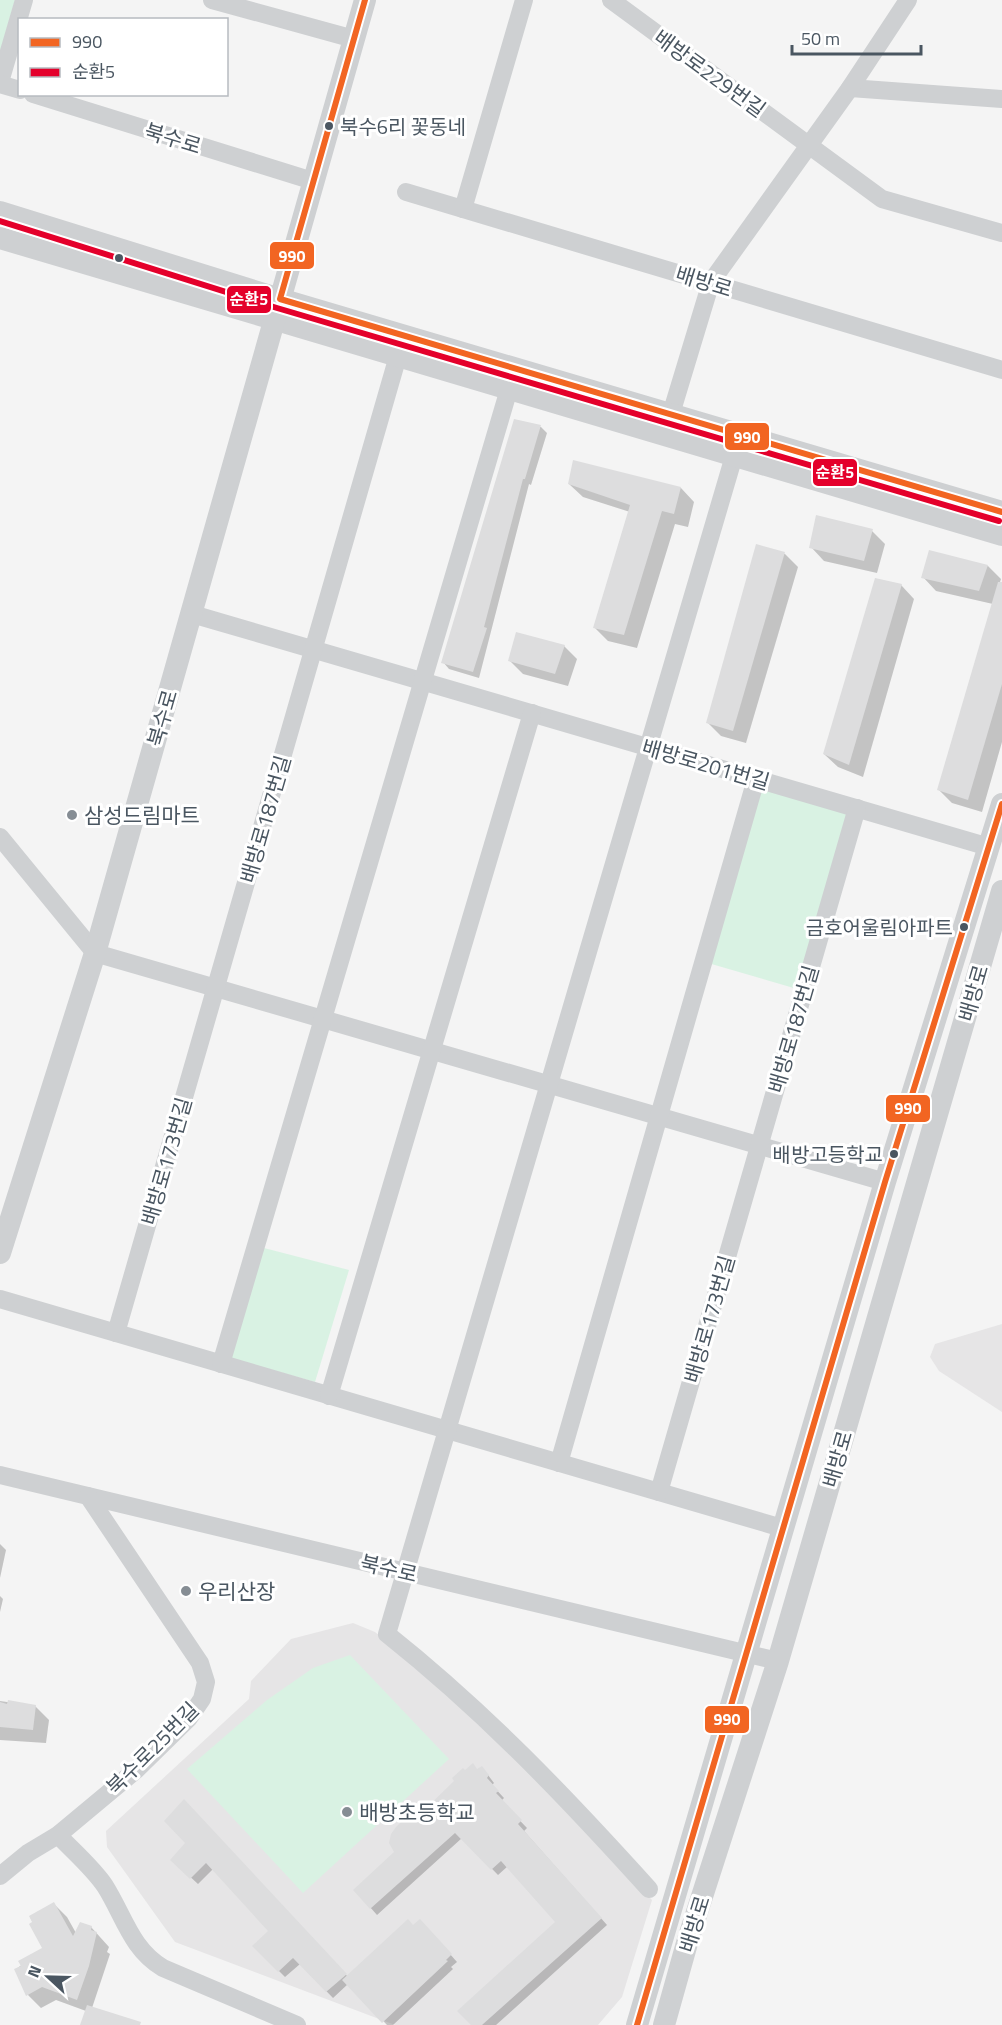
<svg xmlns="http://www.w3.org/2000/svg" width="1002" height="2025" viewBox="0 0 1002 2025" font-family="'Titillium Web','Noto Sans KR',sans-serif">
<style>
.education{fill:#e6e5e6}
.green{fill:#d9f2e3}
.shadow{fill:#0003}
.building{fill:#ddddde}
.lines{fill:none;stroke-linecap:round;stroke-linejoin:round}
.minor{stroke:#ced0d2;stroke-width:18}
.tertiary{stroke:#ced0d2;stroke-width:22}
.bus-1-casing{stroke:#fff;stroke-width:10}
.bus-2-casing{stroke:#fff;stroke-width:10}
.bus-1{stroke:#f26522;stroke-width:6}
.bus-2{stroke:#e4002b;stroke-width:6}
.bus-dot{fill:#4a5661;stroke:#fff;stroke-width:2}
.poi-dot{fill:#868d94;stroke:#fff;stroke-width:2}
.labels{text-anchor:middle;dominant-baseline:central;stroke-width:6;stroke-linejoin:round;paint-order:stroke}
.bus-label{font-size:20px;fill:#4a5661;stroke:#fff;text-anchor:end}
.street-label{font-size:21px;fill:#4a5661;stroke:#fff}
.poi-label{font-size:21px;fill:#4a5661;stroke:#fff;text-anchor:start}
.line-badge{stroke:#fff;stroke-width:2}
.badge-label{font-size:16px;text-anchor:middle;font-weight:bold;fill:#fff}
</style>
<rect width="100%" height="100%" fill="#f4f4f4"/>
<g class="education">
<polygon points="1002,1324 1002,1412 939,1371 930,1357 935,1344"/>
<polygon points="353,1623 375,1632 444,1687 550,1792 652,1900 622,1997 598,2025 395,2025 175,1942 107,1847 106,1831 249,1699 251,1681 291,1639"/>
</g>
<g class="green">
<polygon points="0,0 15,0 0,52"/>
<polygon points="761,776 858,805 804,991 708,963"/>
<polygon points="264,1248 349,1270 315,1382 230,1358"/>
<polygon points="350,1655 449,1759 303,1893 187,1769 267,1700 313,1668"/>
</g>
<g class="shadow">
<polygon points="515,421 541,427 547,433 531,485 529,484 479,678 449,669 443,662"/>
<polygon points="574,462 681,488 694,502 688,527 675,524 637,648 608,641 595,628 630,512 583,497 569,484"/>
<polygon points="872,531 885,544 877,573 824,561 811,547"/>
<polygon points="757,546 785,554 798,567 746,743 721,736 708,723"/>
<polygon points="988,566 1001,579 993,603 1002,605 1002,742 982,812 952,803 939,790 993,604 936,591 923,577"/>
<polygon points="901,585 914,599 863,777 838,767 824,754"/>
<polygon points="564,646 577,659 568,686 523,674 510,661"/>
<polygon points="0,1544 6,1550 0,1578"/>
<polygon points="0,1596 3,1599 0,1612"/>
<polygon points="0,1701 35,1706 49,1720 46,1743 0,1740"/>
<polygon points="478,1770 488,1775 494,1783 492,1785 504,1798 501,1801 527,1828 524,1831 607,1925 496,2025 473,2025 558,1922 508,1866 498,1875 462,1838 377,1915 355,1890 396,1852 420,1816 465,1772"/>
<polygon points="184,1802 348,1977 414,1927 426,1927 457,1962 451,1967 453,1969 393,2025 387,2025 348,1984 333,1998 300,1964 285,1977 254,1946 270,1931 213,1869 198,1884 172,1860 187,1843"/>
<polygon points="54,1904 67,1917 76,1933 91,1927 109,1947 107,1952 110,1954 92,2008 140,2025 81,2025 86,2011 56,2000 41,2008 28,1995 16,1969 44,1949"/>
</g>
<g class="building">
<polygon points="514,419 541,425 525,479 523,479 484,627 487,628 473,672 441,663"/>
<polygon points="573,460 681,487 674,514 662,511 624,635 593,628 630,505 568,484"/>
<polygon points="816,515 873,529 864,561 809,548"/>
<polygon points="756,544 785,552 733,731 706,723"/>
<polygon points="929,550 988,565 979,591 921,578"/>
<polygon points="875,578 902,584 849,765 823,754"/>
<polygon points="998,582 1002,582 1002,684 968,800 937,790"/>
<polygon points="516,632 565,645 555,674 508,661"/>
<polygon points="8,1700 36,1705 33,1730 0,1727 0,1702 7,1704"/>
<polygon points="473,1763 477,1769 482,1766 489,1775 487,1778 499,1791 496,1793 522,1820 518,1824 602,1918 482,2025 471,2025 457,2011 555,1922 501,1861 491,1870 455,1833 370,1909 353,1890 394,1852 389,1843 391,1834 396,1827 404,1819 419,1815 454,1781 452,1778 463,1768 465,1770"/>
<polygon points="184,1799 347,1974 326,1992 293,1958 278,1972 252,1946 268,1931 206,1863 190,1879 170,1860 185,1843 164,1821"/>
<polygon points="54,1902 73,1936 80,1922 92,1926 91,1930 97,1932 89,1966 77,2000 42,1987 26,1996 14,1969 21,1966 18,1961 42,1948 29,1924 32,1922 29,1916"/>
<polygon points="408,1919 413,1925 420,1919 452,1954 446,1960 448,1961 382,2023 342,1980"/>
<polygon points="87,2005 141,2022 140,2025 80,2025"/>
</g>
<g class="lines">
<g class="minor">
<polyline points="212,0 354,39"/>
<polyline points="611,0 882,199 1002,233"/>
<polyline points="0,82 24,0"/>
<polyline points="0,84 20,90"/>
<polyline points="850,88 1002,99"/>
<polyline points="33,94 313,181"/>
<polyline points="406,192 1002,370"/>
<polyline points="463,209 524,0"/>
<polyline points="671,414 711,282 850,88 908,0"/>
<polyline points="192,614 989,847"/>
<polyline points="0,837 95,953 885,1182"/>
<polyline points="0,1299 782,1528"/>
<polyline points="116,1333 398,356"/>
<polyline points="221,1364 509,389"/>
<polyline points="329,1396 532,713"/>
<polyline points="559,1463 756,779"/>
<polyline points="0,1475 778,1661"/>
<polyline points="659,1492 857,808"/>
<path d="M58 1835C73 1851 93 1868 105 1886 124 1916 131 1949 163 1968L297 2025"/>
<polyline points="0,1876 28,1853 58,1835 136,1770 189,1718 202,1699 206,1682 200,1663 88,1496"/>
<path d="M649 1889C565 1796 485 1712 387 1634L734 456"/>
</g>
<g class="tertiary">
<polyline points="0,212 280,299 1002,512"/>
<polyline points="0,238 1002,535"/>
<polyline points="0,1253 95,953 365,0"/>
<polyline points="637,2025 885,1182 1002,804"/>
<polyline points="664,2025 687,1943 778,1661 1002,891"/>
</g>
<defs>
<g id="bus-1">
<polyline points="365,0 280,299 1002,512"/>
<polyline points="637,2025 885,1182 1002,804"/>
</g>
<polyline id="bus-2" points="0,221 277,308 999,521"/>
</defs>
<use href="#bus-1" class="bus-1-casing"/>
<use href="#bus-2" class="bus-2-casing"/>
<use href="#bus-1" class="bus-1"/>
<use href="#bus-2" class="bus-2"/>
</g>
<g class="bus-dot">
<circle cx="329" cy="126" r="5"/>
<circle cx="119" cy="258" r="5"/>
<circle cx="964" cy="927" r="5"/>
<circle cx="894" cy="1154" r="5"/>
</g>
<g class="poi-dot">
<circle cx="72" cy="815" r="6"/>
<circle cx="186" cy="1591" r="6"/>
<circle cx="347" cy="1812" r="6"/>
</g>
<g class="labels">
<g class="bus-label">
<text x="340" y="126" text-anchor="start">북수6리 꽃동네</text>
<text x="953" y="927">금호어울림아파트</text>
<text x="883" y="1154">배방고등학교</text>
</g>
<g class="street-label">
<text transform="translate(710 73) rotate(36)">배방로229번길</text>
<text transform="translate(173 138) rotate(17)">북수로</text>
<text transform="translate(704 281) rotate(17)">배방로</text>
<text transform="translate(162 718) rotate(-74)">북수로</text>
<text transform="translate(706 764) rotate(16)">배방로201번길</text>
<text transform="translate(265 819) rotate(-74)">배방로187번길</text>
<text transform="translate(973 993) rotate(-74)">배방로</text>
<text transform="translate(793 1029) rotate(-74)">배방로187번길</text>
<text transform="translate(166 1161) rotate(-74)">배방로173번길</text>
<text transform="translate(709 1319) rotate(-74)">배방로173번길</text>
<text transform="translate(837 1459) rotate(-74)">배방로</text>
<text transform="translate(389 1568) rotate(13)">북수로</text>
<text transform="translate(152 1748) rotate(-45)">북수로25번길</text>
<text transform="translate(694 1924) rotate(-73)">배방로</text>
</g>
<g class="poi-label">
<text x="84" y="815">삼성드림마트</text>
<text x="198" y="1591">우리산장</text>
<text x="359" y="1812">배방초등학교</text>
</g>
</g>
<g class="line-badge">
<rect x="269" y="241" width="46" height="29" rx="6" fill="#f26522"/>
<rect x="226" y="285" width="46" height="29" rx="6" fill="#e4002b"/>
<rect x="724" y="422" width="46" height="29" rx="6" fill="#f26522"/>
<rect x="812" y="458" width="46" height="29" rx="6" fill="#e4002b"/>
<rect x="885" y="1094" width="46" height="29" rx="6" fill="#f26522"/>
<rect x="704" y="1705" width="46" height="29" rx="6" fill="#f26522"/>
</g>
<g class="badge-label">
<text x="292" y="262">990</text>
<text x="249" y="305">순환5</text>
<text x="747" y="443">990</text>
<text x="835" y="478">순환5</text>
<text x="908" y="1114">990</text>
<text x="727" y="1725">990</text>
</g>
<rect x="18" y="18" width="210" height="78" fill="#ffffff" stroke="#b7bbc0" stroke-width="1.5"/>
<rect x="30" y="38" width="30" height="9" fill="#f26522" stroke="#b7bbc0" stroke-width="1.5"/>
<text x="72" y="48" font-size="18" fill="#4a5661">990</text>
<rect x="30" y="68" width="30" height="9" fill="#e4002b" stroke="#b7bbc0" stroke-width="1.5"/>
<text x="72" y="78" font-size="18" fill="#4a5661">순환5</text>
<g transform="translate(48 1977) rotate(292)" stroke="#ffffff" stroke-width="4.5" paint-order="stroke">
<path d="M0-4.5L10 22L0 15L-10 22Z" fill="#4a5661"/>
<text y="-9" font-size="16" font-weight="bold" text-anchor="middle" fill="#4a5661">N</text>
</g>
<path d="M792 45v9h129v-9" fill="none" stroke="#4a5661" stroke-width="3"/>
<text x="801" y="45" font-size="18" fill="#4a5661" stroke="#ffffff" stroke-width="4.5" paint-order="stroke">50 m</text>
</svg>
